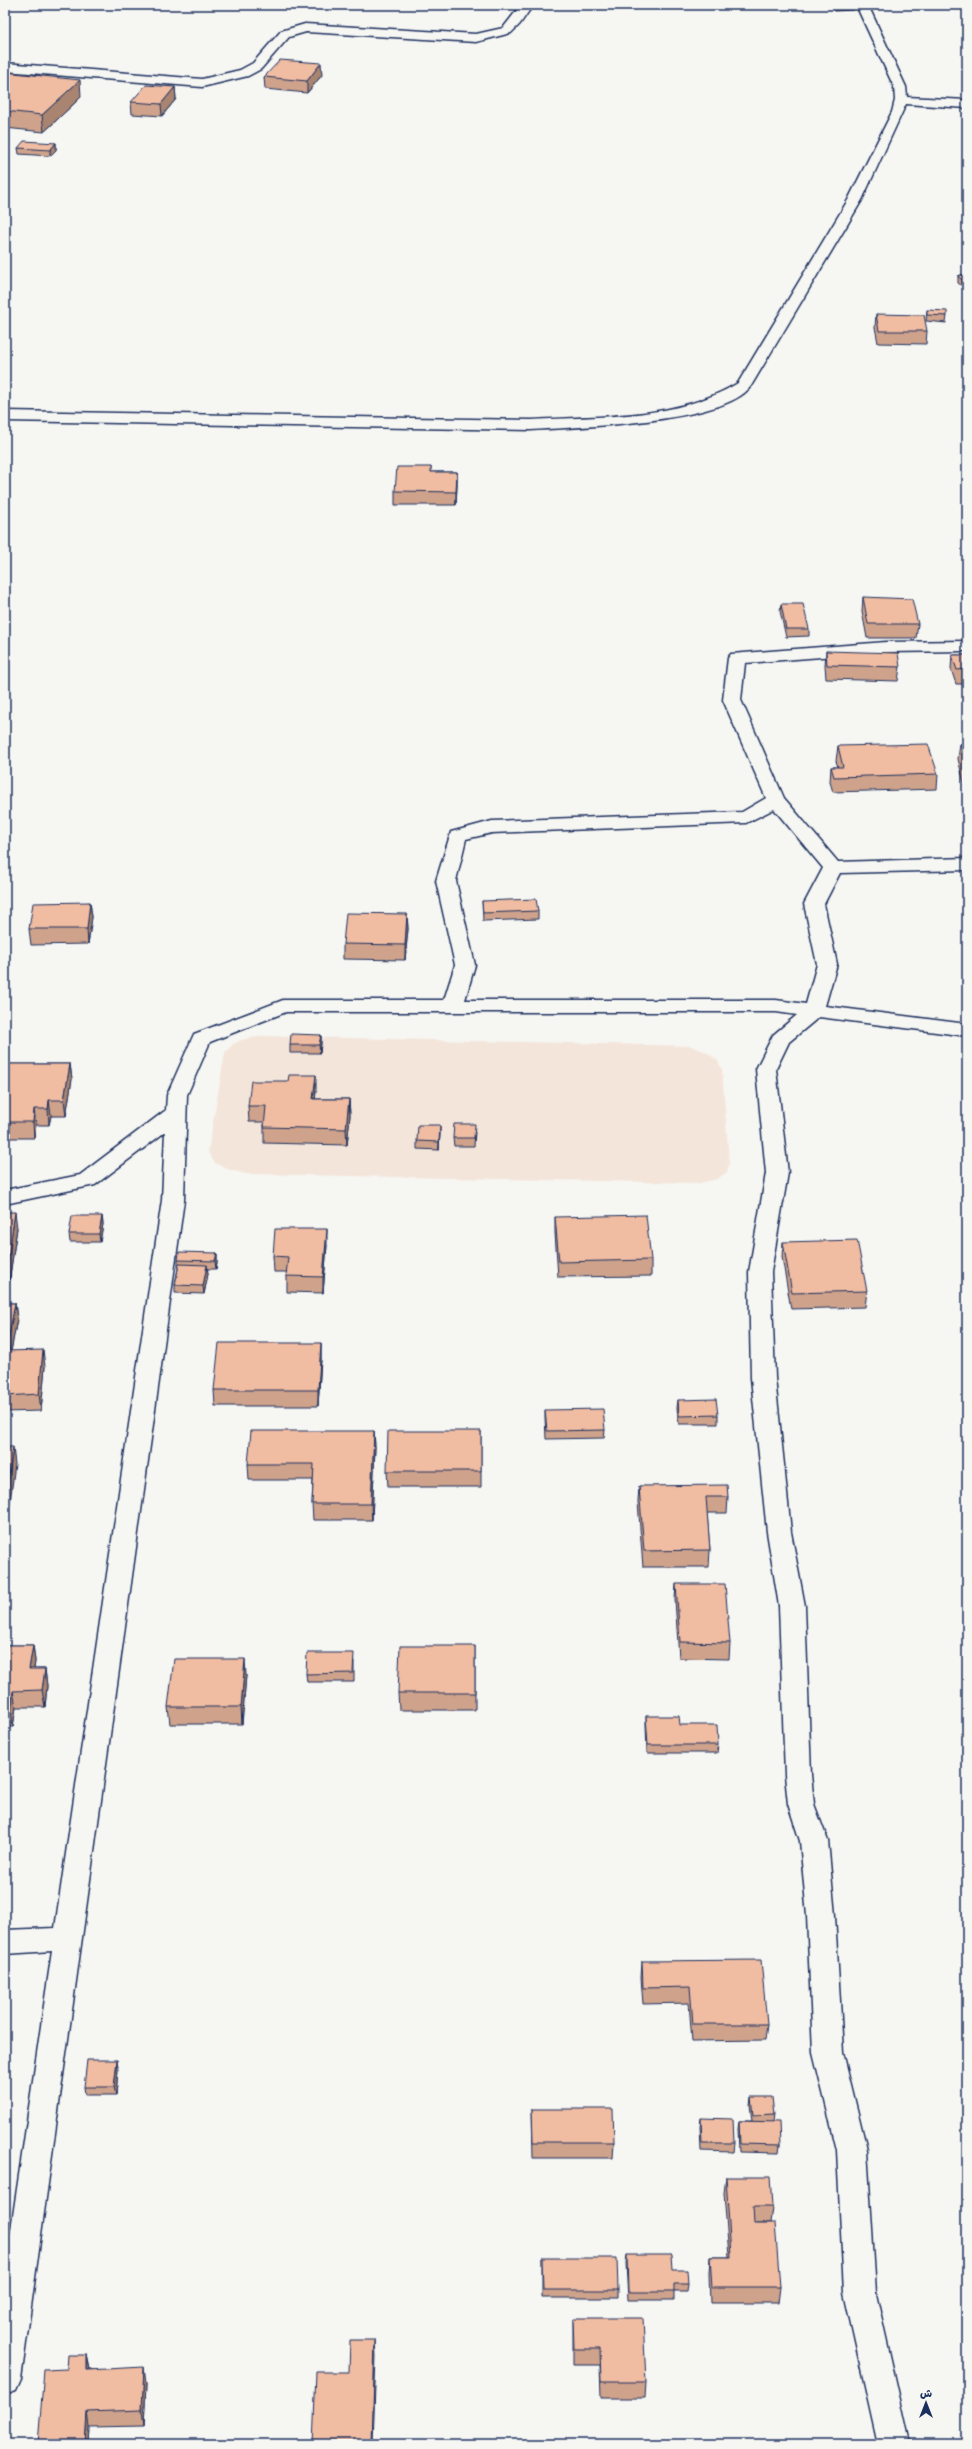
<svg xmlns="http://www.w3.org/2000/svg" width="972" height="2449" viewBox="0 0 972 2449" font-family="Mali,'Playpen Sans Arabic',sans-serif">
<style>
.built{fill:#f4e5da}
.lines{fill:none;stroke-linecap:round;stroke-linejoin:round}
.minor-casing{stroke:#1b2f5e;stroke-width:3}
.minor{fill:#f6f6f2;fill-rule:evenodd}
.wall{fill:#cea28b;stroke:#1b2f5e}
.shaded-wall{fill:#a88471;stroke:#1b2f5e}
.building{fill:#f0bca2;stroke:#1b2f5e}
</style>
<rect width="100%" height="100%" fill="#f6f6f2"/>
<filter id="ink" filterUnits="userSpaceOnUse"><feTurbulence type="fractalNoise" baseFrequency=".025" numOctaves="2"/><feDisplacementMap in="SourceGraphic" scale="8" xChannelSelector="R" yChannelSelector="G"/><feConvolveMatrix kernelMatrix="1 2 1 2 8 2 1 2 1" color-interpolation-filters="sRGB"/></filter>
<g filter="url(#ink)">
<polygon class="built" points="263,1036 691,1046 706,1052 717,1060 722,1069 729,1163 727,1172 717,1179 700,1183 246,1174 227,1169 215,1163 208,1152 225,1053 232,1045 241,1040"/>
<g class="lines">
<defs>
<g id="minor">
<polygon points="521,5 533,5 520,24 511,33 476,42 306,32 289,37 261,69 248,76 202,87 5,71 5,63 202,79 240,70 253,63 281,31 305,24 476,34 503,28"/>
<path d="M856 5H868L906 87 907 97 967 100V108L906 104 862 200 751 386C726 423 576 427 531 430L5 421V411L531 420C601 416 677 420 738 383L848 200 892 112 895 100 894 87Z"/>
<path d="M967 641V651L886 652 745 663 741 700 784 798 838 862 967 858V870L840 873 824 904 837 964 825 1006 967 1024V1036L819 1017 789 1042 776 1069 788 1173 771 1272 775 1378 791 1532 805 1606 811 1775 814 1804 828 1841 835 1916 843 2052 867 2150 876 2293 910 2444H878L844 2293 837 2150 813 2052 807 1916 800 1841 788 1804 785 1775 779 1606 767 1532 751 1378 749 1272 766 1173 756 1069 773 1035 797 1015 776 1012H286L210 1042 187 1095 184 1200 21 2379 16 2390 5 2394V2270L52 1951 5 1954V1930L55 1928 162 1200 165 1132 95 1185 5 1204V1190L80 1175 166 1110 167 1095 194 1034 283 1000H444L455 965 436 881 451 832 492 821 742 812 766 798 723 700 728 658 731 654 886 642ZM774 809 823 868 804 904 817 964 806 1004 776 1000H465L475 965 456 881 466 839 492 833 746 823Z"/>
</g>
</defs>
<use href="#minor" class="minor-casing"/>
<use href="#minor" class="minor"/>
</g>
<g class="wall">
<polygon points="833,5 854,5 853,10 835,11"/>
<polygon points="5,72 81,97 44,132 5,128"/>
<polygon points="322,75 307,93 265,89 264,77"/>
<polygon points="175,87 176,99 162,116 132,114 131,102"/>
<polygon points="56,143 56,150 50,156 19,154 18,148"/>
<polygon points="967,273 967,287 962,286 958,283 958,276"/>
<polygon points="927,310 947,316 946,323 926,321"/>
<polygon points="876,314 927,331 926,344 878,343 875,327"/>
<polygon points="431,467 431,472 457,472 457,486 456,505 395,505 395,491"/>
<polygon points="863,597 918,624 916,638 867,638 862,611"/>
<polygon points="781,604 809,629 809,636 786,637 780,611"/>
<polygon points="826,651 900,667 898,681 826,679 825,665"/>
<polygon points="952,655 967,655 967,684 956,684 951,669"/>
<polygon points="960,744 967,744 967,791 966,791 958,759"/>
<polygon points="838,746 938,774 937,789 833,792 830,782 831,767 838,767 836,761"/>
<polygon points="482,901 538,911 538,919 483,921"/>
<polygon points="90,902 92,917 88,944 31,945 29,929"/>
<polygon points="407,914 408,929 405,960 343,959 343,944"/>
<polygon points="321,1035 321,1043 320,1053 290,1053 290,1045"/>
<polygon points="5,1064 70,1064 72,1079 66,1116 51,1116 49,1125 36,1125 34,1138 5,1138"/>
<polygon points="316,1091 315,1099 349,1099 350,1115 347,1145 264,1143 264,1122 249,1122 248,1106"/>
<polygon points="475,1132 474,1146 454,1146 453,1138"/>
<polygon points="440,1133 439,1150 417,1149 417,1141"/>
<polygon points="5,1212 17,1228 9,1282 5,1282"/>
<polygon points="102,1216 103,1224 100,1242 70,1242 69,1234"/>
<polygon points="555,1217 651,1260 651,1276 558,1277 555,1233"/>
<polygon points="783,1242 867,1291 865,1307 791,1309 782,1257"/>
<polygon points="327,1245 323,1293 287,1292 287,1272 274,1272 273,1256"/>
<polygon points="217,1253 217,1262 216,1269 207,1269 208,1274 204,1294 175,1293 175,1285 178,1268 178,1260"/>
<polygon points="5,1303 15,1303 17,1319 11,1351 45,1366 41,1411 5,1412"/>
<polygon points="321,1343 321,1359 318,1406 215,1406 214,1390"/>
<polygon points="678,1400 718,1415 718,1424 679,1424 677,1408"/>
<polygon points="545,1410 605,1430 604,1438 546,1439 545,1418"/>
<polygon points="374,1431 375,1447 372,1520 313,1520 312,1504 313,1480 249,1480 248,1464"/>
<polygon points="481,1431 481,1487 388,1487 387,1471"/>
<polygon points="639,1486 728,1497 727,1513 707,1513 710,1550 709,1567 643,1567 638,1502"/>
<polygon points="676,1584 730,1643 729,1659 679,1658 675,1600"/>
<polygon points="5,1645 33,1645 35,1661 34,1669 45,1669 47,1686 45,1707 16,1707 13,1727 5,1727"/>
<polygon points="475,1646 475,1710 399,1710 398,1693"/>
<polygon points="354,1661 354,1682 307,1682 306,1674"/>
<polygon points="246,1675 242,1724 170,1724 168,1707"/>
<polygon points="646,1716 680,1725 718,1745 717,1753 647,1753 646,1725"/>
<polygon points="642,1961 767,2024 765,2040 692,2041 689,2003 643,2004 641,1978"/>
<polygon points="117,2060 118,2069 116,2095 85,2095 84,2087"/>
<polygon points="751,2097 774,2114 773,2122 780,2145 779,2153 739,2152 738,2129 739,2121 752,2121 750,2105"/>
<polygon points="532,2109 614,2142 613,2158 533,2158"/>
<polygon points="701,2118 734,2143 733,2152 701,2151 700,2126"/>
<polygon points="726,2177 772,2207 770,2223 756,2223 780,2287 778,2303 710,2303 709,2273 710,2257 729,2257 724,2193"/>
<polygon points="627,2255 673,2270 688,2284 687,2292 674,2292 674,2300 628,2300 626,2263"/>
<polygon points="542,2258 618,2290 618,2298 542,2298"/>
<polygon points="573,2318 646,2382 645,2398 601,2398 600,2365 573,2365"/>
<polygon points="87,2355 90,2369 146,2383 144,2426 89,2427 88,2444 38,2444 67,2369"/>
</g>
<g class="shaded-wall">
<polygon points="321,63 322,75 307,93 307,81"/>
<polygon points="80,80 81,97 44,132 42,115"/>
<polygon points="175,87 176,99 162,116 161,104"/>
<polygon points="56,143 56,150 50,156 50,150"/>
<polygon points="457,472 457,486 456,505 456,492"/>
<polygon points="90,902 92,917 88,944 87,929"/>
<polygon points="407,914 408,929 405,960 405,945"/>
<polygon points="321,1035 321,1043 320,1053 319,1045"/>
<polygon points="70,1064 72,1079 66,1116 64,1100"/>
<polygon points="316,1075 316,1091 314,1114 313,1099"/>
<polygon points="349,1099 350,1115 347,1145 346,1129"/>
<polygon points="49,1100 51,1116 49,1125 48,1109"/>
<polygon points="34,1109 36,1125 34,1138 33,1122"/>
<polygon points="440,1125 440,1133 439,1150 439,1142"/>
<polygon points="15,1212 17,1228 9,1282 7,1266"/>
<polygon points="102,1216 103,1224 100,1242 99,1234"/>
<polygon points="327,1229 327,1245 323,1293 323,1277"/>
<polygon points="217,1253 217,1262 216,1269 215,1261"/>
<polygon points="207,1265 208,1274 204,1294 203,1286"/>
<polygon points="15,1303 17,1319 10,1357 8,1341"/>
<polygon points="321,1343 321,1359 318,1406 318,1390"/>
<polygon points="43,1350 45,1366 41,1411 39,1394"/>
<polygon points="374,1431 375,1447 372,1520 371,1504"/>
<polygon points="13,1447 15,1464 6,1534 5,1504"/>
<polygon points="33,1645 35,1661 32,1686 29,1669"/>
<polygon points="245,1659 246,1675 242,1724 241,1707"/>
<polygon points="45,1669 47,1686 45,1707 42,1690"/>
<polygon points="13,1691 16,1707 13,1727 11,1710"/>
<polygon points="5,1824 7,1838 5,1852"/>
<polygon points="117,2060 118,2069 116,2095 114,2087"/>
<polygon points="375,2340 376,2356 373,2444 372,2444"/>
<polygon points="87,2355 90,2370 87,2370"/>
<polygon points="144,2367 146,2383 144,2426 142,2410"/>
<polygon points="87,2412 89,2427 88,2444 85,2444"/>
</g>
<g class="building">
<polygon points="280,60 321,63 307,81 264,77"/>
<polygon points="5,72 80,80 42,115 5,111"/>
<polygon points="146,85 175,87 161,104 131,102"/>
<polygon points="24,141 56,143 50,150 18,148"/>
<polygon points="967,273 967,280 962,280 958,276"/>
<polygon points="927,310 947,311 947,316 927,315"/>
<polygon points="876,314 924,315 927,331 879,331"/>
<polygon points="397,467 431,467 431,472 457,472 456,492 395,491"/>
<polygon points="863,597 912,599 918,624 868,624"/>
<polygon points="781,604 803,604 809,629 786,629"/>
<polygon points="826,651 898,653 900,667 827,665"/>
<polygon points="952,655 967,655 967,669 957,670"/>
<polygon points="928,744 938,774 834,777 831,767 843,767 838,746"/>
<polygon points="960,744 967,744 967,772"/>
<polygon points="536,899 538,911 483,913 482,901"/>
<polygon points="90,902 87,929 29,929 33,903"/>
<polygon points="346,913 407,914 405,945 343,944"/>
<polygon points="291,1034 321,1035 319,1045 290,1045"/>
<polygon points="5,1064 70,1064 64,1100 49,1100 48,1109 34,1109 33,1122 5,1122"/>
<polygon points="289,1075 316,1075 313,1099 349,1099 346,1129 264,1127 266,1106 248,1106 251,1081 288,1081"/>
<polygon points="454,1124 475,1124 474,1138 453,1138"/>
<polygon points="418,1125 440,1125 439,1142 417,1141"/>
<polygon points="5,1212 15,1212 7,1266 5,1266"/>
<polygon points="646,1215 651,1260 559,1262 555,1217"/>
<polygon points="72,1216 102,1216 99,1234 69,1234"/>
<polygon points="275,1229 327,1229 323,1277 286,1276 288,1257 273,1256"/>
<polygon points="857,1240 867,1291 792,1293 783,1242"/>
<polygon points="179,1252 217,1253 215,1261 178,1260"/>
<polygon points="179,1264 207,1265 203,1286 175,1285"/>
<polygon points="5,1303 15,1303 8,1341 5,1341"/>
<polygon points="219,1343 321,1343 318,1390 214,1390"/>
<polygon points="43,1350 39,1394 5,1396 5,1351"/>
<polygon points="716,1399 718,1415 679,1416 678,1400"/>
<polygon points="603,1409 605,1430 547,1431 545,1410"/>
<polygon points="251,1431 374,1431 371,1504 312,1504 314,1464 248,1464"/>
<polygon points="388,1431 481,1431 481,1471 387,1471"/>
<polygon points="5,1447 13,1447 5,1504"/>
<polygon points="727,1485 728,1497 706,1497 710,1550 644,1551 639,1486"/>
<polygon points="676,1584 725,1584 730,1643 680,1642"/>
<polygon points="5,1645 33,1645 29,1669 45,1669 42,1690 13,1691 11,1710 5,1711"/>
<polygon points="400,1646 475,1646 475,1693 398,1693"/>
<polygon points="307,1653 354,1653 353,1673 306,1674"/>
<polygon points="174,1659 245,1659 241,1707 168,1707"/>
<polygon points="646,1716 679,1716 680,1725 717,1725 718,1745 648,1745"/>
<polygon points="761,1960 767,2024 693,2024 690,1987 643,1988 642,1961"/>
<polygon points="87,2060 117,2060 114,2087 84,2087"/>
<polygon points="751,2097 772,2097 774,2114 753,2115"/>
<polygon points="532,2109 613,2109 614,2142 533,2142"/>
<polygon points="701,2118 733,2119 734,2143 702,2143"/>
<polygon points="739,2121 779,2122 780,2145 740,2144"/>
<polygon points="726,2177 770,2177 772,2207 753,2207 754,2223 775,2223 780,2287 712,2287 710,2257 731,2257"/>
<polygon points="627,2255 672,2255 673,2270 687,2270 688,2284 674,2284 674,2292 628,2292"/>
<polygon points="542,2258 617,2258 618,2290 543,2290"/>
<polygon points="573,2318 643,2318 646,2382 601,2382 600,2349 574,2349"/>
<polygon points="350,2340 375,2340 372,2444 313,2444 316,2372 349,2372"/>
<polygon points="68,2355 87,2355 87,2370 144,2367 142,2410 87,2412 85,2444 38,2444 44,2370 67,2369"/>
</g>
</g>
<rect width="972" height="2449" fill="none" stroke="#f6f6f2" stroke-width="20"/>
<rect x="10" y="10" width="952" height="2429" fill="none" stroke="#1b2f5e" stroke-width="1.5" filter="url(#ink)"/>
<g transform="translate(926 2403)" stroke="#f6f6f2" stroke-width="3" paint-order="stroke">
<path d="M0-3L7 15L0 10L-7 15Z" fill="#1b2f5e"/>
<text y="-6" font-size="11" font-weight="bold" text-anchor="middle" fill="#1b2f5e">ش</text>
</g>
</svg>
